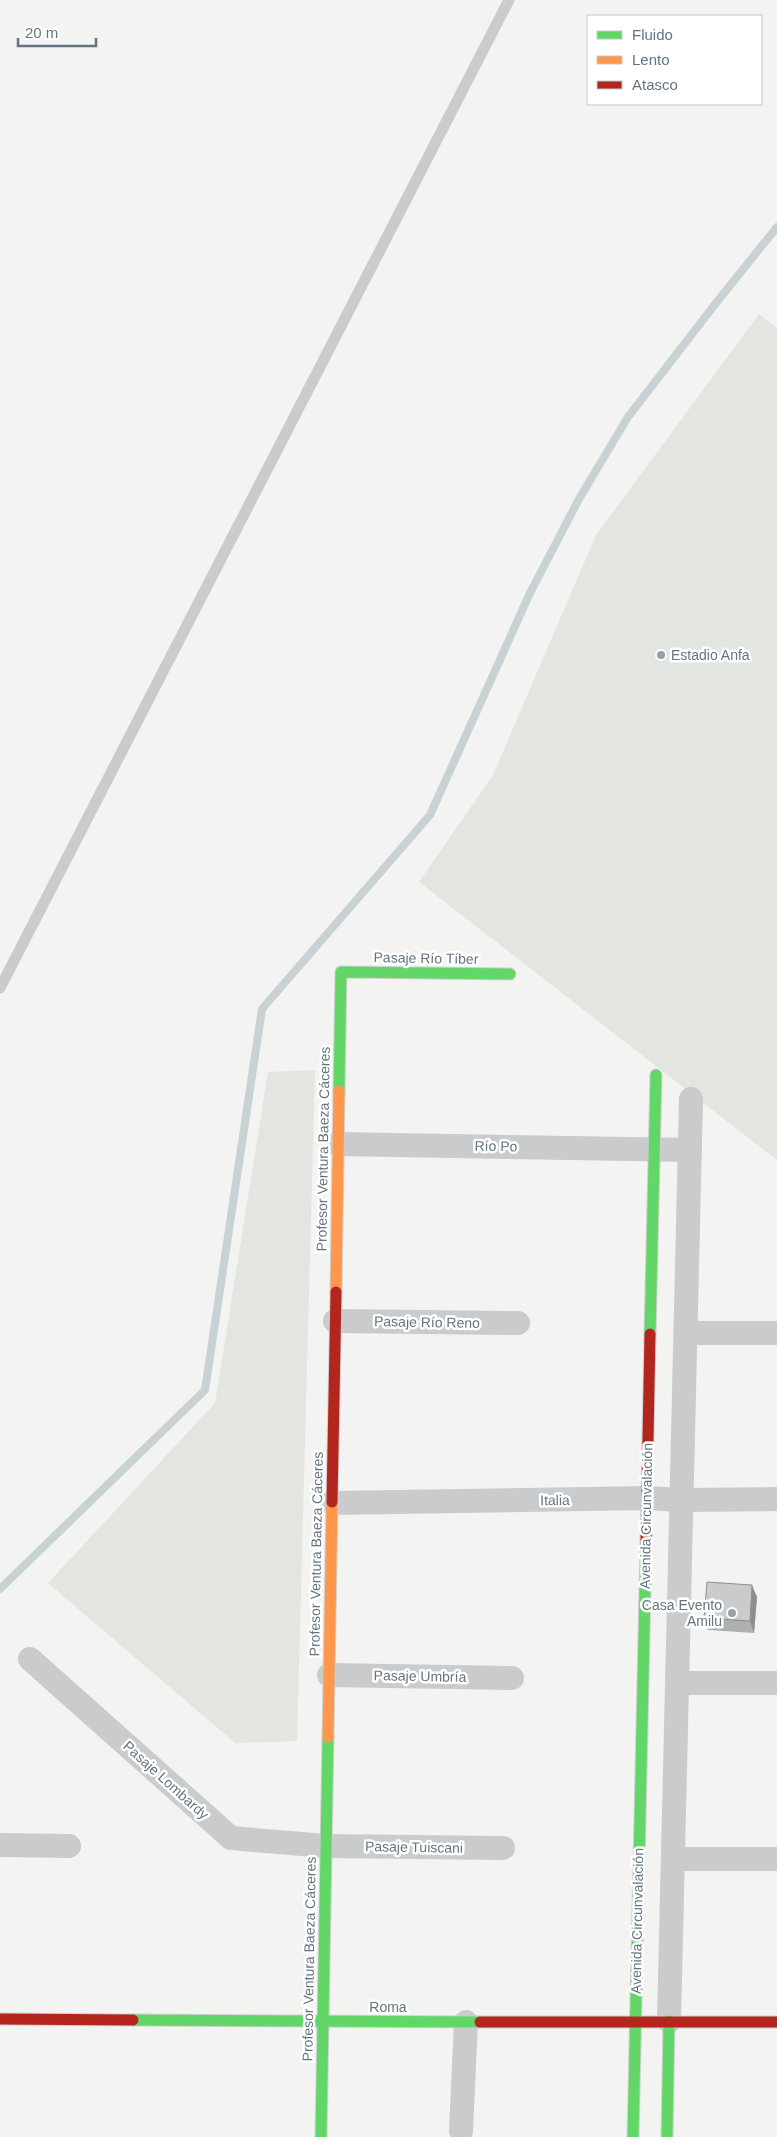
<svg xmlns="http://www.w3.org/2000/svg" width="777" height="2137" viewBox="0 0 777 2137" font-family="Helvetica,sans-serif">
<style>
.green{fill:#e3e6e0}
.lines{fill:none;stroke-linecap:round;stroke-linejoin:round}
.stream{stroke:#c8d1d3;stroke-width:8}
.fast-casing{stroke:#d0d1d2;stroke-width:13}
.slow-casing{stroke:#d0d1d2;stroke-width:13}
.jam-casing{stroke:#d0d1d2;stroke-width:13}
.lane{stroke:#c9cbcc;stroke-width:11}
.street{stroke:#c9cbcc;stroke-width:24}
.fast{stroke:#63d668;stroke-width:11}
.slow{stroke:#ff974d;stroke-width:11}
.jam{stroke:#b3261e;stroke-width:11}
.wall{fill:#aeafaf}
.shaded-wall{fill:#8d8f8f}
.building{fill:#cacccc;stroke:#8d8f8f}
.poi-dot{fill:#96a1a9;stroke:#fff;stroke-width:2}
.labels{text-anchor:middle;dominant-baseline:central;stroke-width:5;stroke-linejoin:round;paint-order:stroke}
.poi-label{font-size:14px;fill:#647581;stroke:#fff;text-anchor:start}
.street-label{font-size:14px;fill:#647581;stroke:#fff}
</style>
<rect width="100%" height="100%" fill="#f3f3f2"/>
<g class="green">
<polygon points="759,314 777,328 777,1160 419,882 493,775 596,535"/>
<polygon points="315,1070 297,1741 235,1743 48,1583 215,1403 268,1072"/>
</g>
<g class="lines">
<polyline class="stream" points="0,1589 205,1390 262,1009 430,815 530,593 579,499 628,417 716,303 777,227"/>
<defs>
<g id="fast">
<polyline points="339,1091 341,972 510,974"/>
<polyline points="650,1334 656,1075"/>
<polyline points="133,2020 480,2022"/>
<polyline points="321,2137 328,1737"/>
<polyline points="633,2137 646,1544"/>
<polyline points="667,2137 669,2021"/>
</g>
<g id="slow">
<polyline points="336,1292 339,1091"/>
<polyline points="328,1737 332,1502"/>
</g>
<g id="jam">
<polyline points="332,1502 336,1292"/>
<polyline points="646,1544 650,1334"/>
<polyline points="0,2019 133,2020"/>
<polyline points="480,2022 777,2022"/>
</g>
</defs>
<use href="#fast" class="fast-casing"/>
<use href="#slow" class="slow-casing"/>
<use href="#jam" class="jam-casing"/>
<polyline class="lane" points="0,988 509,0"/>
<g class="street">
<polyline points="338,1144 690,1150"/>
<polyline points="335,1321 518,1323"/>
<polyline points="686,1333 777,1333"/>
<polyline points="332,1503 647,1498 682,1500 777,1499"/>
<polyline points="30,1659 231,1838 326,1846 503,1848"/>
<polyline points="329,1675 512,1678"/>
<polyline points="678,1683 777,1683"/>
<polyline points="0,1845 69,1846"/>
<polyline points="673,1859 777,1859"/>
<polyline points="669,2021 691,1099"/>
<polyline points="461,2131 466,2022"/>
</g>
<use href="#fast" class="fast"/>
<use href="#slow" class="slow"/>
<use href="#jam" class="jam"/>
</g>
<polygon class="wall" points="757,1597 754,1633 708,1630 704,1618"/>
<polygon class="shaded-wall" points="752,1585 757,1597 754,1633 750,1621"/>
<polygon class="building" points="707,1582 752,1585 750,1621 704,1618"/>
<g class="poi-dot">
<circle cx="661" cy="655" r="5"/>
<circle cx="732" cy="1613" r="5"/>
</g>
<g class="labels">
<g class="poi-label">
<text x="671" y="655">Estadio Anfa</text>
<text x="722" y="1605" text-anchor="end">Casa Evento<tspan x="722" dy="16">Amilu</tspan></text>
</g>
<g class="street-label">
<text transform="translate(426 958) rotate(1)">Pasaje Río Tíber</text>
<text transform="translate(496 1146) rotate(1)">Río Po</text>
<text transform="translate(323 1149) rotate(-89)">Profesor Ventura Baeza Cáceres</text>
<text transform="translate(427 1322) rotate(1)">Pasaje Río Reno</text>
<text transform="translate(555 1500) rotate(-1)">Italia</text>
<text transform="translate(646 1516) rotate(-89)">Avenida Circunvalación</text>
<text transform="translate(316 1554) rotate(-89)">Profesor Ventura Baeza Cáceres</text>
<text transform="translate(420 1676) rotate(1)">Pasaje Umbría</text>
<text transform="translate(166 1780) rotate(42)">Pasaje Lombardy</text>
<text transform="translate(414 1847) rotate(1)">Pasaje Tuiscani</text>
<text transform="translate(637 1921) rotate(-89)">Avenida Circunvalación</text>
<text transform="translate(309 1959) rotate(-89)">Profesor Ventura Baeza Cáceres</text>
<text x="388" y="2007">Roma</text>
</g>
</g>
<rect x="587" y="15" width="175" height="90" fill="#ffffff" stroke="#c1c8cd"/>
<rect x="597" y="31" width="25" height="8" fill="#63d668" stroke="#c1c8cd"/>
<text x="632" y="40" font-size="15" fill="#647581">Fluido</text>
<rect x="597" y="56" width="25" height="8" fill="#ff974d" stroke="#c1c8cd"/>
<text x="632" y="65" font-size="15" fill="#647581">Lento</text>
<rect x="597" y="81" width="25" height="8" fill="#b3261e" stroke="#c1c8cd"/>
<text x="632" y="90" font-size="15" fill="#647581">Atasco</text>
<path d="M18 38v8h78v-8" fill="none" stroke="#647581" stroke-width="2.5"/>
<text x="25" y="38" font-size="15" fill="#647581" stroke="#ffffff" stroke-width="4" paint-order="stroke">20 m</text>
</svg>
